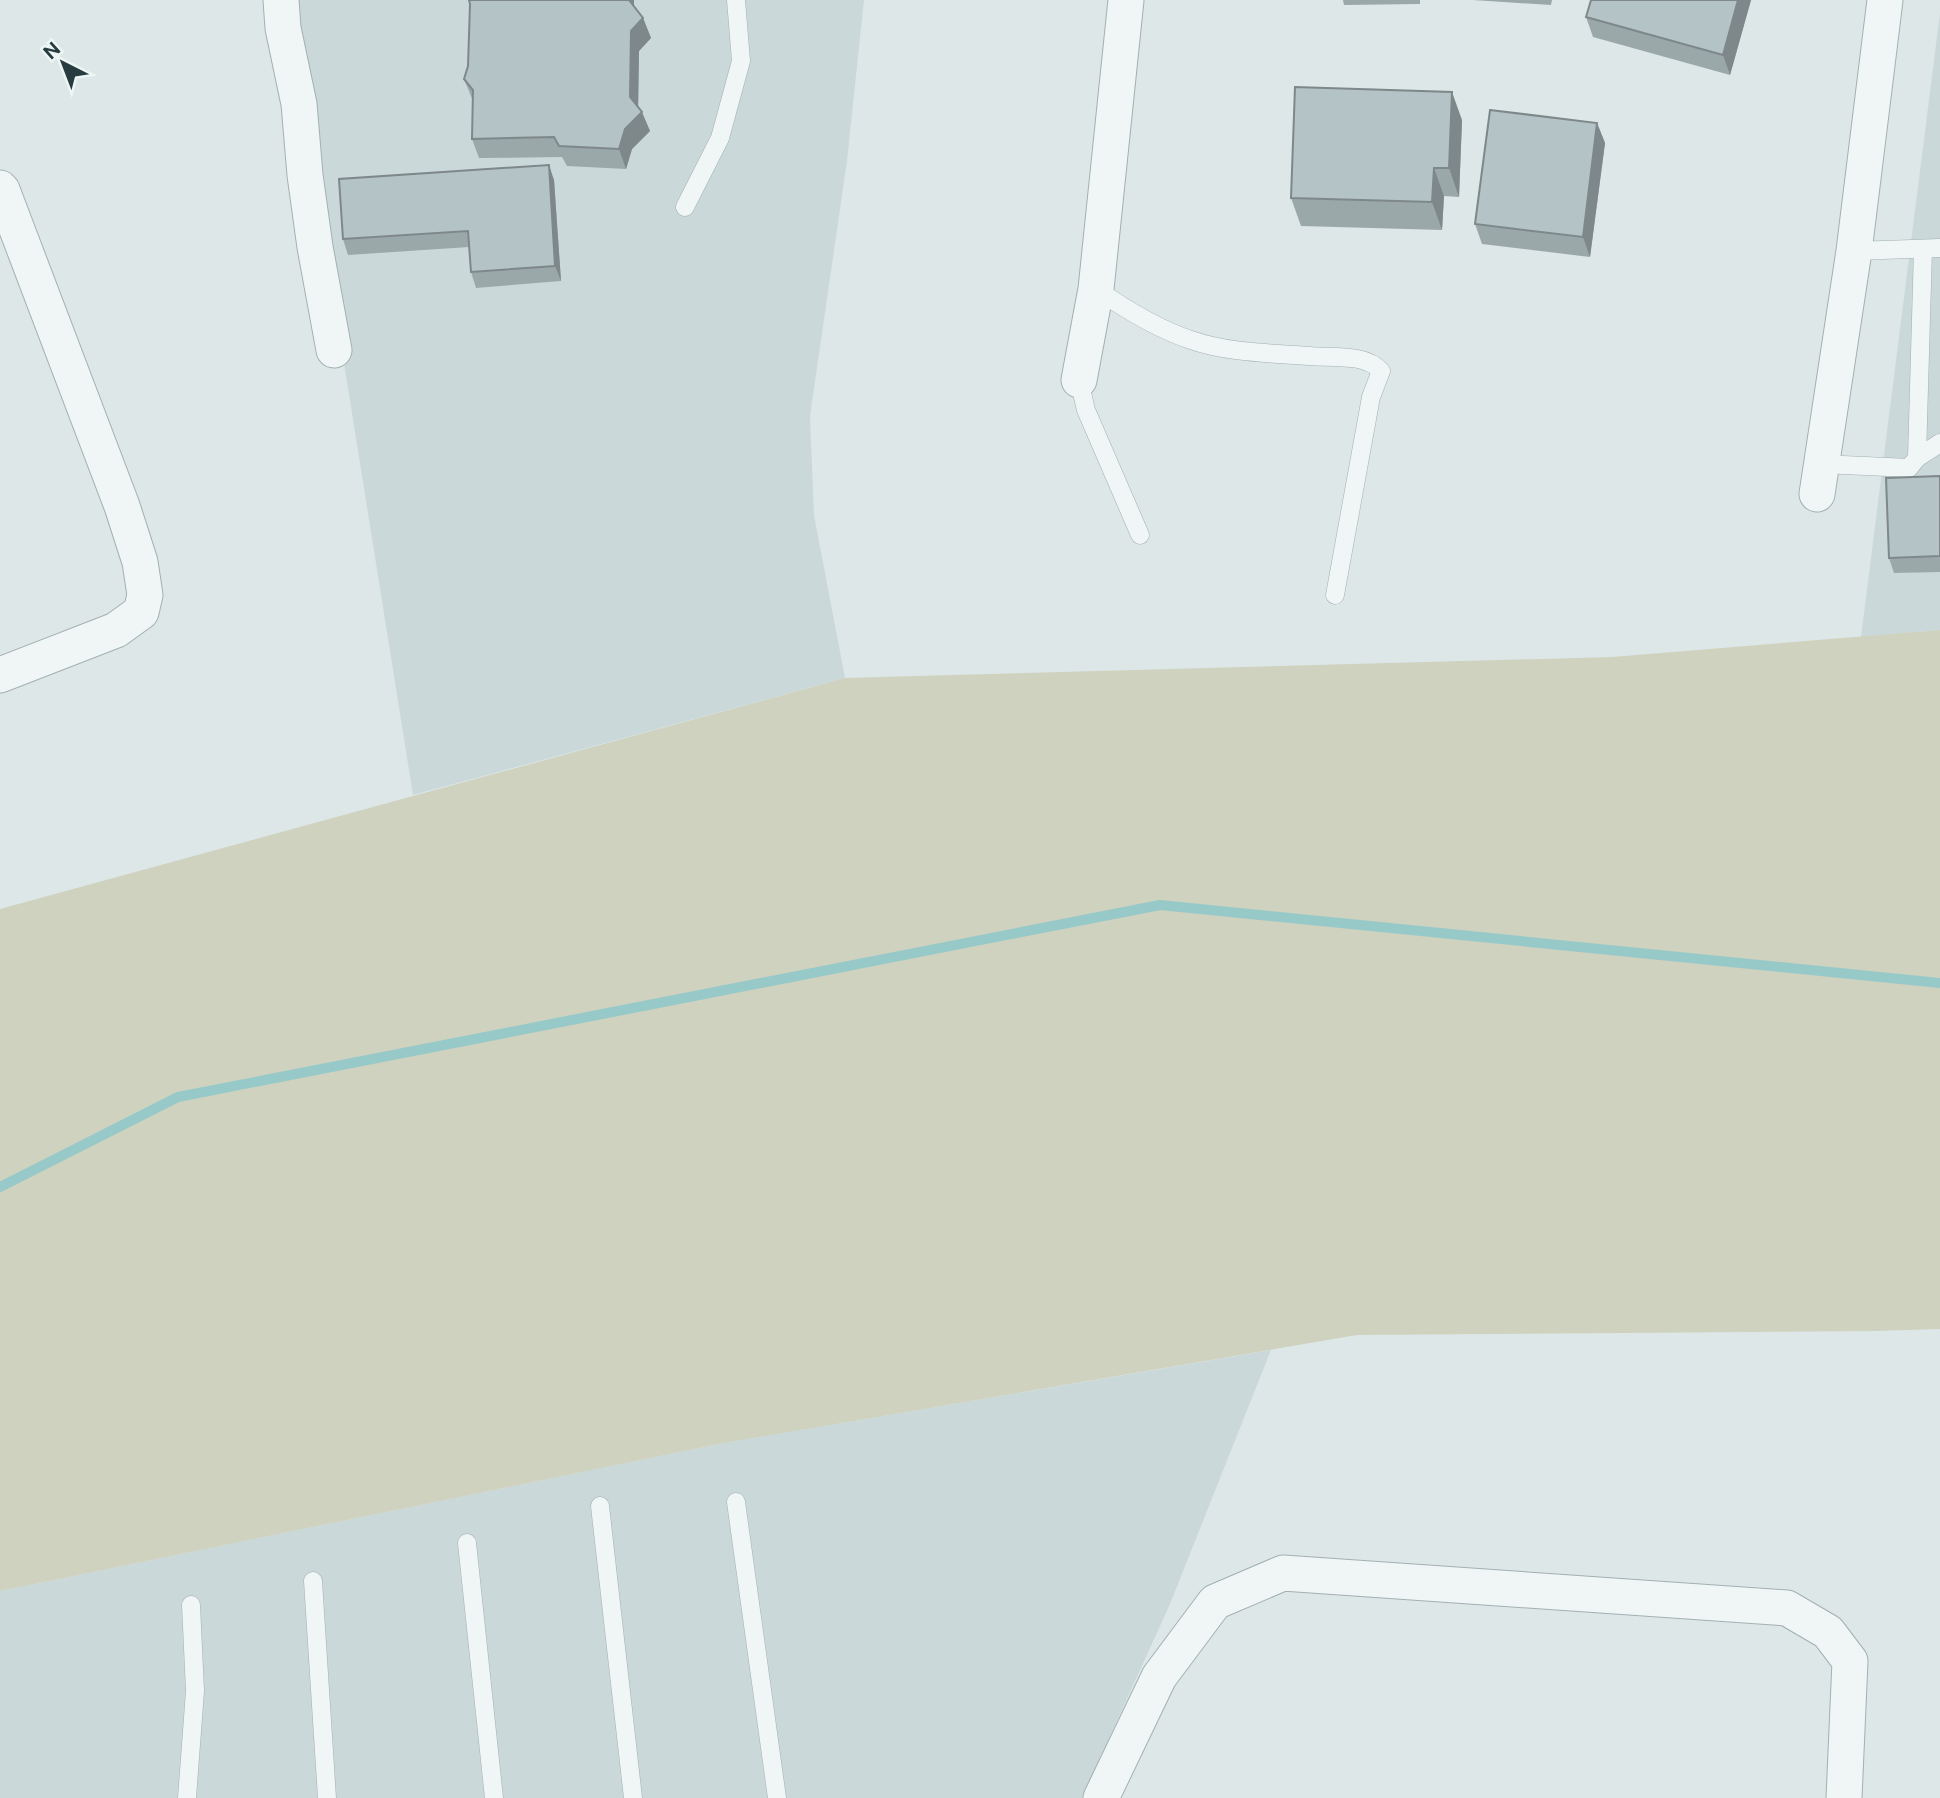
<svg xmlns="http://www.w3.org/2000/svg" width="1940" height="1798" viewBox="0 0 1940 1798" font-family="'Public Sans',sans-serif">
<style>
.built{fill:#cbd8da}
.green{fill:#ced2be}
.lines{fill:none;stroke-linecap:round;stroke-linejoin:round}
.stream{stroke:#97c9c9;stroke-width:10}
.service-casing{stroke:#a2b0b2;stroke-width:19}
.minor-casing{stroke:#a2b0b2;stroke-width:37}
.service{stroke:#f0f5f6;stroke-width:18}
.minor{stroke:#f0f5f6;stroke-width:35}
.wall{fill:#9ba8a9}
.shaded-wall{fill:#7e888a}
.building{fill:#b4c3c5;stroke:#7e888a;stroke-width:2}
</style>
<rect width="100%" height="100%" fill="#dde7e8"/>
<g class="built">
<polygon points="286,0 864,0 847,161 810,416 814,515 845,678 413,795"/>
<polygon points="1940,13 1940,630 1861,637"/>
<polygon points="1271,1350 1170,1604 1082,1798 0,1798 0,1591 719,1444"/>
</g>
<polygon class="green" points="1940,630 1940,1329 1875,1331 1357,1335 719,1444 0,1591 0,909 845,678 1612,657"/>
<g class="lines">
<polyline class="stream" points="0,1187 178,1097 1160,905 1940,983"/>
<defs>
<g id="service">
<polyline points="685,207 720,138 741,61 736,0"/>
<polyline points="1854,251 1940,248"/>
<path d="M1096 289C1125 309 1157 329 1191 340 1228 353 1270 353 1309 356 1332 358 1365 353 1381 371L1371 397 1335 595"/>
<polyline points="1079,380 1086,410 1140,535"/>
<polyline points="1917,458 1940,443"/>
<polyline points="1821,464 1909,468 1917,458 1923,249"/>
<polyline points="736,1502 777,1798"/>
<polyline points="600,1506 633,1798"/>
<polyline points="467,1543 494,1798"/>
<polyline points="313,1581 327,1798"/>
<polyline points="187,1798 195,1691 191,1605"/>
</g>
<g id="minor">
<polyline points="281,0 283,28 299,104 305,175 315,247 334,350"/>
<polyline points="0,188 2,190 122,506 140,562 145,595 141,612 116,630 0,675"/>
<polyline points="1079,380 1096,289 1126,0"/>
<polyline points="1817,494 1854,251 1885,0"/>
<polyline points="1101,1798 1159,1677 1215,1602 1283,1573 1787,1608 1828,1632 1850,1661 1844,1798"/>
</g>
</defs>
<use href="#service" class="service-casing"/>
<use href="#minor" class="minor-casing"/>
<use href="#service" class="service"/>
<use href="#minor" class="minor"/>
</g>
<g class="wall">
<polygon points="469,0 634,0 634,7 643,18 651,38 639,51 638,106 650,131 632,149 626,169 567,166 562,157 479,158 472,139 473,101 464,79 468,66 470,4"/>
<polygon points="1343,0 1420,0 1420,4 1344,5"/>
<polygon points="1473,0 1552,0 1551,5"/>
<polygon points="1591,0 1751,0 1730,75 1593,37 1586,17"/>
<polygon points="1462,120 1459,197 1444,196 1442,230 1301,226 1291,198"/>
<polygon points="1597,123 1605,143 1590,257 1482,244 1475,224"/>
<polygon points="554,180 561,281 476,288 471,272 469,247 348,255 343,239"/>
<polygon points="1940,476 1940,572 1894,573 1889,558"/>
</g>
<g class="shaded-wall">
<polygon points="628,0 634,0 634,18"/>
<polygon points="1738,0 1751,0 1730,75 1723,55"/>
<polygon points="643,18 651,38 639,51 638,116 642,112 650,131 632,149 626,169 619,149 630,97 631,31"/>
<polygon points="1452,92 1462,120 1459,197 1449,168"/>
<polygon points="1597,123 1605,143 1590,257 1583,237"/>
<polygon points="549,165 554,180 561,281 555,266"/>
<polygon points="1434,168 1444,196 1442,230 1432,202"/>
</g>
<g class="building">
<polygon points="469,0 629,0 643,18 631,31 630,97 642,112 625,129 619,149 559,146 554,137 472,139 473,90 464,79 468,66 470,4"/>
<polygon points="1591,0 1738,0 1723,55 1586,17"/>
<polygon points="1295,87 1452,92 1449,168 1434,168 1432,202 1291,198"/>
<polygon points="1490,110 1597,123 1583,237 1475,224"/>
<polygon points="549,165 555,266 471,272 468,231 343,239 339,179"/>
<polygon points="1940,476 1940,556 1889,558 1886,478"/>
</g>
<g transform="translate(63 63) rotate(318)" stroke="#edf5f5" stroke-width="5" paint-order="stroke">
<path d="M0-5L12 26L0 18L-12 26Z" fill="#263c3f"/>
<text y="-10" font-size="19" font-weight="bold" text-anchor="middle" fill="#263c3f">N</text>
</g>
</svg>
